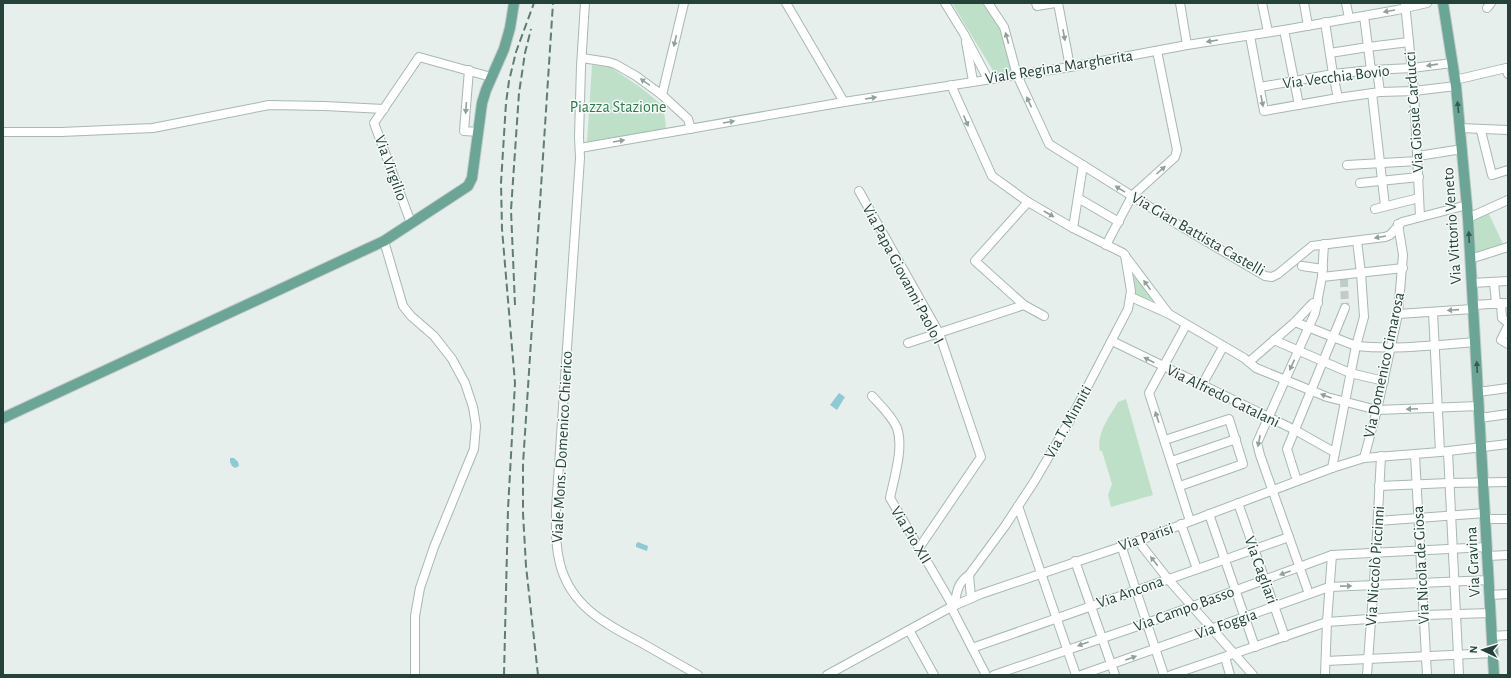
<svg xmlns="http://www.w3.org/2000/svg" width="1511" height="678" viewBox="0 0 1511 678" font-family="'Alegreya Sans',sans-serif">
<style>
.green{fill:#bfe0c8}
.water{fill:#8ec9d4}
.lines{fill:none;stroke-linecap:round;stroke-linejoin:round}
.minor-tunnel{stroke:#bfccc8;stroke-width:8;stroke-dasharray:8 4;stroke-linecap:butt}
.minor-casing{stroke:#a8b8b2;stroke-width:10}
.major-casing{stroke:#c2cac8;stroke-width:12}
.minor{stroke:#fff;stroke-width:8}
.major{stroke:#6aa596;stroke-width:10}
.rail{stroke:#5f7d75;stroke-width:2;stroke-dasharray:8 4;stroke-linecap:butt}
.oneway{fill:#92a09c}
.oneway2{fill:#365b51}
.labels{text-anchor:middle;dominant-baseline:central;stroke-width:3;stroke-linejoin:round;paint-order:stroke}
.street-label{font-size:16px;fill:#24423a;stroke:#f7fbf9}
.park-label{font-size:16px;fill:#2d7a4b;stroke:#f7fbf9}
</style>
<rect width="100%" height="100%" fill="#e6efeb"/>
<g class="green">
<polygon points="952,3 982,3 1000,29 1012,71 995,74"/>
<polygon points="592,65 610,67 640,87 662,105 665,118 666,129 587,142"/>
<polygon points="1488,212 1504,246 1475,255 1471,220"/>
<path d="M1136 276 1153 299 1148 303C1134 296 1134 295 1132 280Z"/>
<path d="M1126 399 1153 495 1111 507 1108 495 1112 484 1102 451H1100C1096 433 1110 416 1118 402Z"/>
</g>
<g class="water">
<polygon points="839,393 845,397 837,410 830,405"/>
<polygon points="230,458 234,458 238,462 239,466 235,468 232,466 230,462"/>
<polygon points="638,542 648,546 647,551 636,547 636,544"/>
</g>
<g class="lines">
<polyline class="minor-tunnel" points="1344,279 1345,308"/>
<defs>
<g id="minor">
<path d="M585 3 581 66 579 137 580 158 556 509C556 527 555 545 560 564 571 606 604 623 640 642 659 653 679 664 698 675"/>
<polyline points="786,3 844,102"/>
<polyline points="945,3 964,34 988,79"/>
<polyline points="988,3 1004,27 1017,75 1049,144 1177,224 1265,276 1272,277 1278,274 1312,246 1385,237 1390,235 1402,222 1467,205"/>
<polyline points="1036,3 1037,6 1055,3"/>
<polyline points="1058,3 1070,67"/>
<polyline points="1180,3 1187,45"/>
<polyline points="1262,3 1268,32"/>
<polyline points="1304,3 1308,26"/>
<polyline points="1346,3 1349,18"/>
<polyline points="1405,3 1414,91 1420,217"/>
<polyline points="1487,8 1491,3"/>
<polyline points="1364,16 1371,70"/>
<polyline points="1325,22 1333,74 1338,98"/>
<polyline points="1284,30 1299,105"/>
<polyline points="1250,36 1264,111 1338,98 1380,92 1414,91 1456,86"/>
<polyline points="966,42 973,81"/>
<polyline points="1330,53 1368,47 1409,42"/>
<polyline points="582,58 608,62 615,64 636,76 662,95 688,119 691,129"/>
<polyline points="469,70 464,131 479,132"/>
<polyline points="1377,70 1380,92"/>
<polyline points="1455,80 1506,68 1508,74"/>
<polyline points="951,85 992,176 1028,202 1073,228 1123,253 1168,313"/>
<polyline points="1260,87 1333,74 1371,70 1412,68 1452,63"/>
<polyline points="1372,93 1385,206"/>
<polyline points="662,95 684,3"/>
<polyline points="1460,128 1508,130"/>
<polyline points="1481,131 1492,175 1508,170"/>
<polyline points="3,132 61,132 153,128 269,105 324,106 384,109"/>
<polyline points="580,148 844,102 1070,67 1187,45 1284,30 1397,10 1427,3"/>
<polyline points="1418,156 1462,149"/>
<polyline points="1347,165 1418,161"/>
<polyline points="1360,183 1419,177"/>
<polyline points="859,191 939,333 981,457 919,548"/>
<polyline points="1078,198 1119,222"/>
<polyline points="1028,202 975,261 1024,305 1044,316"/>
<polyline points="1375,209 1419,198"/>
<polyline points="1468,218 1508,200"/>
<polyline points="411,223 374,123 419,57 491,77"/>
<polyline points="1073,228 1083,165"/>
<polyline points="384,241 403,306 411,316 434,336 452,359 465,383 473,407 476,426 474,449 434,547 420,588 415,616 415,675"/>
<polyline points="1106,245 1132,196 1175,157 1177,150 1157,51"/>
<polyline points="1470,259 1508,247"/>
<polyline points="1302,266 1323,269"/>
<polyline points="1322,277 1403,268"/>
<polyline points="1494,282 1496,304"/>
<polyline points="1472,283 1508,281"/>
<polyline points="1131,297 1169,314 1244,358 1256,368 1327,397 1377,410 1479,406"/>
<polyline points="1501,303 1502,318 1508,323"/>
<polyline points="1473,305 1508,303"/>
<polyline points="1433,312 1440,452"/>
<polyline points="1398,314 1473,309"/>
<path d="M1295 322 1356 346C1396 350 1436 345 1476 342"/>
<polyline points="1186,325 1149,393 1190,521"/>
<polyline points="1508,326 1501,340 1508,344"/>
<polyline points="1274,340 1350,373 1384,381"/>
<polyline points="1112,341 1295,430 1334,452"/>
<polyline points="908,343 1024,305"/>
<polyline points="1249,362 1295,322 1313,303 1318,303"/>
<polyline points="1202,385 1223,347"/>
<polyline points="1478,392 1508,388"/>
<path d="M872 396C881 406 892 416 897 428 904 448 894 478 890 498L953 606"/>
<polyline points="1480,418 1508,414"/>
<polyline points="1165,440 1229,419 1243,464 1180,486"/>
<polyline points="1448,452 1459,675"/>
<polyline points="1415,455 1427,675"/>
<polyline points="1364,458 1377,410 1398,314 1403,255 1398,224"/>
<polyline points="1172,461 1236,439"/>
<polyline points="1332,468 1356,346 1364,317 1361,273 1357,241"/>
<polyline points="1297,481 1287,449 1345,308"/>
<polyline points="1379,486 1449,483 1508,482"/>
<polyline points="1238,503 1285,637"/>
<polyline points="1018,506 1076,675"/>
<polyline points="1209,514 1255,647"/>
<polyline points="1486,519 1508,519"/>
<polyline points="1378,521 1485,513"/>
<polyline points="1181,524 1197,569"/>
<polyline points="1138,541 1168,579 1253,675"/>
<polyline points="1121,545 1164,675"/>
<polyline points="1488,556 1508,555"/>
<polyline points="1075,561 1115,675"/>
<polyline points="969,575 1005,526 1034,482 1069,422 1128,309 1131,291 1125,255"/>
<polyline points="1309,594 1260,455 1257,443 1315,313 1322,277 1324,244"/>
<polyline points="1490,595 1508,594"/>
<path d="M955 605C956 593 958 582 969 575L971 598"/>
<polyline points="951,607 986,675"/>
<polyline points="909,630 934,675"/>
<polyline points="1492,636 1508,635"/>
<polyline points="972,648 1289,537"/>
<polyline points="1225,657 1230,675"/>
<polyline points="1326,661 1493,653"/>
<polyline points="827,675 951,607 981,594 1138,541 1332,468 1364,458 1440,452 1508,444"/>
<polyline points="994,675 1147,623 1332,555 1487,547"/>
<polyline points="1081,675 1329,587 1489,580"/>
<polyline points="1171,675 1327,622 1424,615 1491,613"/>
<polyline points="1325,675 1327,622 1332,555"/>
<polyline points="1367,675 1376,553 1381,456"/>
</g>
<g id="major">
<polyline points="1443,3 1456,86 1468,218 1494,675"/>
<polyline points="3,418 384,241 468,186 472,178 482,103 486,90 504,49 510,28 514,3"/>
</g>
</defs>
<use href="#minor" class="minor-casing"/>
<use href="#major" class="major-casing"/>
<use href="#minor" class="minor"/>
<use href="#major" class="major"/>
<g class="rail">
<polyline points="515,305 511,210 519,93 525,53 531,29"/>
<polyline points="504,675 508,509 515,383 502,229 501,183 506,103 509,81 516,52 534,3"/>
<polyline points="538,675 526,566 523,513 523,464 553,3"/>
</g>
</g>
<defs><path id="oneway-solid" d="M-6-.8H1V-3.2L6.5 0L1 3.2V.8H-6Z"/></defs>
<g class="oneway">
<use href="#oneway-solid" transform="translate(1389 11) rotate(170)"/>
<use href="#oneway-solid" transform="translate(1064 35) rotate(80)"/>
<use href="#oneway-solid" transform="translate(1007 38) rotate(-105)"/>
<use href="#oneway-solid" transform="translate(675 41) rotate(103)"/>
<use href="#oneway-solid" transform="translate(1212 41) rotate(171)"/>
<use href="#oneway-solid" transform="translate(1432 65) rotate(172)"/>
<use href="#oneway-solid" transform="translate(645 82) rotate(-145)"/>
<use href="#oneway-solid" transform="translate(871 98) rotate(-9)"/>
<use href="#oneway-solid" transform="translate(1262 101) rotate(79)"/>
<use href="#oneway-solid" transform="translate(1029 102) rotate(-115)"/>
<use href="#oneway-solid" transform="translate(466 108) rotate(94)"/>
<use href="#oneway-solid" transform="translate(966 121) rotate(67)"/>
<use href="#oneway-solid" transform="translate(729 122) rotate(-10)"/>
<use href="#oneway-solid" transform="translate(619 141) rotate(-10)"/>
<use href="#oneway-solid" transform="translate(1161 170) rotate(-42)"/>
<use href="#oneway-solid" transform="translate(1120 189) rotate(-148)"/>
<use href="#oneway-solid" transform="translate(1049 214) rotate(30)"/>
<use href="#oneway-solid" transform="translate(1380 237) rotate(170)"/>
<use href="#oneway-solid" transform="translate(1147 285) rotate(-126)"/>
<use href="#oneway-solid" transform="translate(1453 310) rotate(176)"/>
<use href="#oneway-solid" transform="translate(1149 360) rotate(-153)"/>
<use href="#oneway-solid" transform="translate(1292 365) rotate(115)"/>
<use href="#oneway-solid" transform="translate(1326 396) rotate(-160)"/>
<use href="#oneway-solid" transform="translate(1412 409) rotate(178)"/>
<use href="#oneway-solid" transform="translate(1157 417) rotate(-109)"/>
<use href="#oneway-solid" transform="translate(1259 441) rotate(101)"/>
<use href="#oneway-solid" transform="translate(1154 561) rotate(-128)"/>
<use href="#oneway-solid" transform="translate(1285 573) rotate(160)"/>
<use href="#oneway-solid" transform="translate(1346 586) rotate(-1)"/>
<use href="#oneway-solid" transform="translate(1083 644) rotate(160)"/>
<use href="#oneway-solid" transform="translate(1131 658) rotate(-20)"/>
</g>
<g class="oneway2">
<use href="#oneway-solid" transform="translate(1458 107) rotate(-96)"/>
<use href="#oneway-solid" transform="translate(1469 237) rotate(-93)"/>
<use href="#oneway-solid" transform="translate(1477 367) rotate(-93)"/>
</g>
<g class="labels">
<g class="street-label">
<text transform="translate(1059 67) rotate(-9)">Viale Regina Margherita</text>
<text transform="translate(1336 77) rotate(-7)">Via Vecchia Bovio</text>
<text transform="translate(1414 112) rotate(-94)">Via Giosuè Carducci</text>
<text transform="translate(391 168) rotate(70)">Via Virgilio</text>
<text transform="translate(1452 226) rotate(-94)">Via Vittorio Veneto</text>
<text transform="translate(1198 234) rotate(30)">Via Gian Battista Castelli</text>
<text transform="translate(903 274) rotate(62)">Via Papa Giovanni Paolo I</text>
<text transform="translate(1384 365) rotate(-78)">Via Domenico Cimarosa</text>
<text transform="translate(1223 396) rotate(26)">Via Alfredo Catalani</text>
<text transform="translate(1068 422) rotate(-61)">Via T. Minniti</text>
<text transform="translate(562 447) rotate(-87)">Viale Mons. Domenico Chierico</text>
<text transform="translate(911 535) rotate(59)">Via Pio XII</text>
<text transform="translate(1146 537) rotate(-19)">Via Parisi</text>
<text transform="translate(1473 562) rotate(-93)">Via Gravina</text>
<text transform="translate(1421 565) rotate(-93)">Via Nicola de Giosa</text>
<text transform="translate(1375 566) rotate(-86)">Via Niccolò Piccinni</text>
<text transform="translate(1261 570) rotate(70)">Via Cagliari</text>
<text transform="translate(1130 592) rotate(-19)">Via Ancona</text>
<text transform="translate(1184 609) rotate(-20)">Via Campo Basso</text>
<text transform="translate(1226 624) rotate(-19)">Via Foggia</text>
</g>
<g class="park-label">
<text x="618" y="107">Piazza Stazione</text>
</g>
</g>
<rect width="1511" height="678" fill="none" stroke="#24423a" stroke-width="8"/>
<g transform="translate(1483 650) rotate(274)" stroke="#f7fbf9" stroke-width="3" paint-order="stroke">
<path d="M0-3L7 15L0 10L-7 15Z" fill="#24423a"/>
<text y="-6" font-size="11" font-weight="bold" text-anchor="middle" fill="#24423a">N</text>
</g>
</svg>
